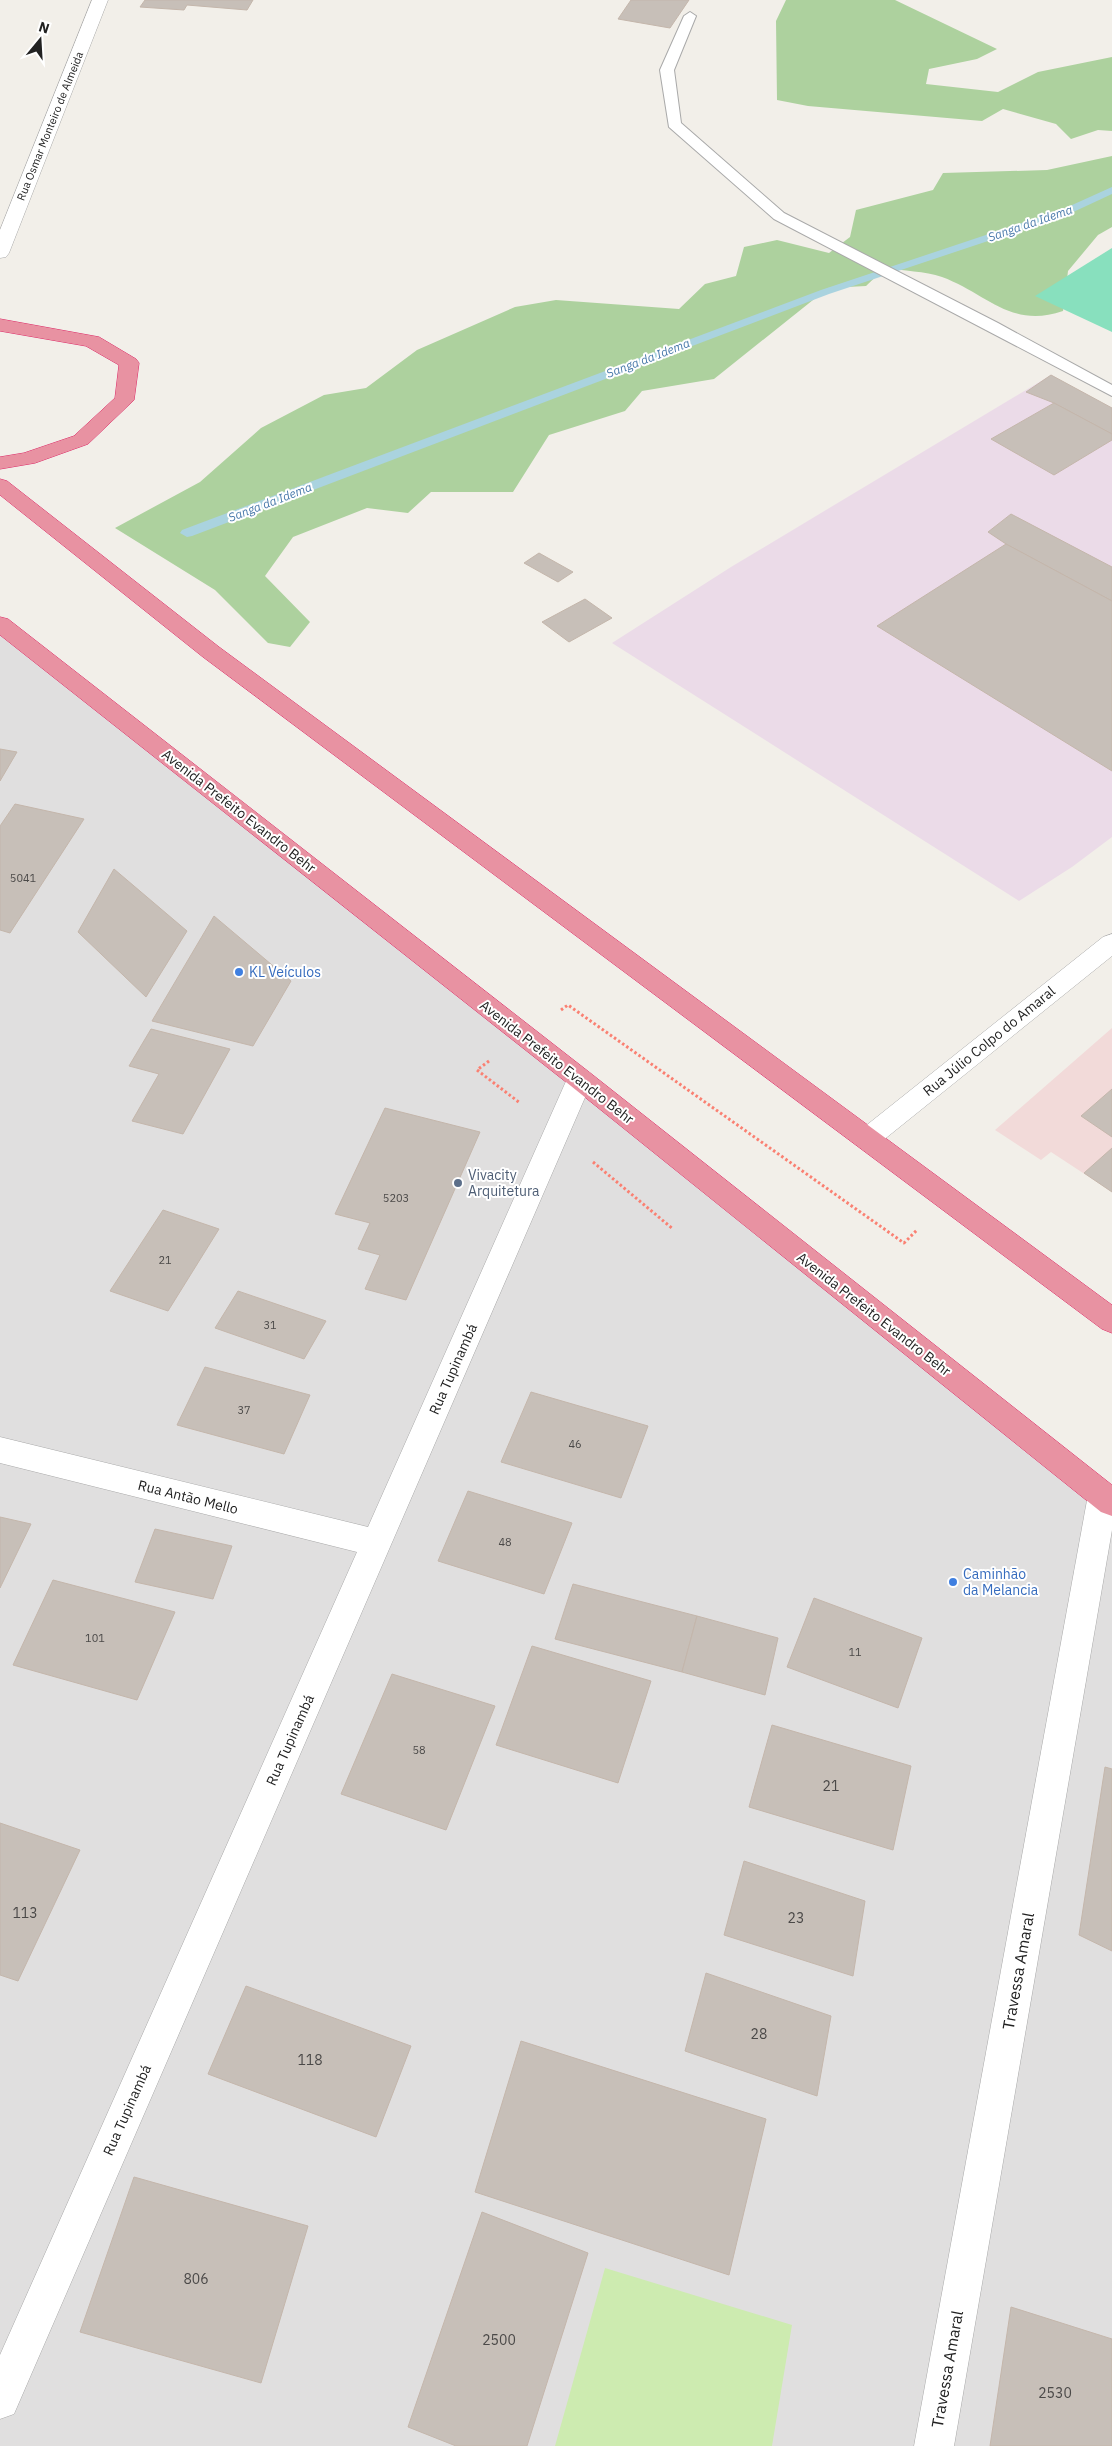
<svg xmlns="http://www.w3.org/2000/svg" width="1112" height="2446" viewBox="0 0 1112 2446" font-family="'IBM Plex Sans',sans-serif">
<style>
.residential{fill:#e0dfdf}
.commercial{fill:#f2dad9}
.industrial{fill:#ebdbe8}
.grass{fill:#cdebb0}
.forest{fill:#add19e}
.pitch{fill:#88e0be}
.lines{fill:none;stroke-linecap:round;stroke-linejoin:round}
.stream{fill:#aad3df;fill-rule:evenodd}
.building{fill:#c7bfb8;stroke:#c4b6ab}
.lane-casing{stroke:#a9a9a9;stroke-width:2}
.street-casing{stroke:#a9a9a9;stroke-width:1}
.highway-casing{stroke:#dc2a67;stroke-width:1}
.path{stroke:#fa8072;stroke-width:3;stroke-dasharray:2.5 2.5;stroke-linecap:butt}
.lane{fill:#fff;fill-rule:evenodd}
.street{fill:#fff;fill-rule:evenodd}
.highway{fill:#e892a2;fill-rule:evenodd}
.shop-dot{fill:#3f7fe0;stroke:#fff;stroke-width:2}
.service-dot{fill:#5c6f8a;stroke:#fff;stroke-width:2}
.labels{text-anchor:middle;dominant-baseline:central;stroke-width:4;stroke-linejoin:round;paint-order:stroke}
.far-street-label{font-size:11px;fill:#222;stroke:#fff}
.number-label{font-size:11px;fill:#4b4948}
.far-water-label{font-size:12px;font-style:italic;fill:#4a7aab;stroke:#fff}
.street-label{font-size:14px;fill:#222;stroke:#fff}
.shop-label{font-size:14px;fill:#366cbe;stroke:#fff;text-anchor:start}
.service-label{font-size:14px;fill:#4e5e75;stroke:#fff;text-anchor:start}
.near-number-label{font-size:14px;fill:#4b4948}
.near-street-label{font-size:16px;fill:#222;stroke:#fff}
</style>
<rect width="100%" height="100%" fill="#f2efe9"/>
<polygon class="residential" points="0,624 1112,1503 1112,2446 0,2446"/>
<polygon class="commercial" points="1112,1028 1112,1192 1051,1152 1041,1160 995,1130"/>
<polygon class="industrial" points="1051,375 1112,408 1112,837 1072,867 1019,901 612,643 731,567"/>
<polygon class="grass" points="605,2268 792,2325 772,2446 555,2446"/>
<g class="forest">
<polygon points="786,0 895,0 997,49 977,59 929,69 926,84 998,92 1038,72 1112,57 1112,131 1098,130 1071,139 1056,124 1003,109 982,121 808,106 777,100 776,21"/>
<path d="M1112 156V227L1098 235 1068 271 1063 311C1010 329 986 293 942 277 925 271 903 271 885 268L866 286 828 288 714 379 642 391 625 411 549 435 513 492H431L408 513 367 508 293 537 265 576 310 622 290 647 268 643 215 590 115 528 200 482 261 428 324 395 366 388 417 350 515 307 556 300 679 309 705 284 736 276 744 247 777 240 829 253 850 237 856 210 933 190 943 173 1047 170Z"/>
</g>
<polygon class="pitch" points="1112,248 1112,332 1035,296"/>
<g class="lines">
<polygon class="stream" points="1112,187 1112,194 1069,214 829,294 192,536 187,537 180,533 182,530 821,290 1061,210"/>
</g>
<g class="building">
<polygon points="145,0 253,0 247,10 187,5 184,10 140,7"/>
<polygon points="631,0 689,0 670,28 618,19"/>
<polygon points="1051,375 1112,408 1112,434 1054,403 1026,392"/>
<polygon points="1054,403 1112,434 1112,440 1054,475 991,439"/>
<polygon points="1011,514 1112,567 1112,601 1006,544 988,532"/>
<polygon points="1006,544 1112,601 1112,771 877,626"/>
<polygon points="539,553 573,572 558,582 524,563"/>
<polygon points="585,599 612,618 569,642 542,622"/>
<polygon points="0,749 17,752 0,781"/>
<polygon points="15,804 84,819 10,933 0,930 0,826"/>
<polygon points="114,869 187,931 146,997 78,932"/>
<polygon points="214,916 291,981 253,1046 152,1021"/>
<polygon points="151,1029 230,1049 183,1134 132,1121 159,1074 129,1066"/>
<polygon points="1112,1089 1112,1137 1081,1116"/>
<polygon points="385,1108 480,1132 406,1300 365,1289 380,1255 358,1249 370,1223 335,1214"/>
<polygon points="1112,1148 1112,1192 1084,1173"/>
<polygon points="163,1210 219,1229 168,1311 110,1291"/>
<polygon points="238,1291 326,1321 304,1359 215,1328"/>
<polygon points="205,1367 310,1395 284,1454 177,1425"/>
<polygon points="531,1392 648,1426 621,1498 501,1462"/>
<polygon points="468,1491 572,1523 544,1594 438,1561"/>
<polygon points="0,1517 31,1524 0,1588"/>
<polygon points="155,1529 232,1546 213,1599 135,1582"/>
<polygon points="53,1580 175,1612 137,1700 13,1665"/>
<polygon points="573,1584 697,1616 682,1672 555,1639"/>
<polygon points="814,1598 922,1638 898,1708 787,1667"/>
<polygon points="697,1616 778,1638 765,1695 682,1672"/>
<polygon points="532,1646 651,1681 618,1783 496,1745"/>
<polygon points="392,1674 495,1706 446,1830 341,1794"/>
<polygon points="772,1725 911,1766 893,1850 749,1807"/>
<polygon points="1105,1767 1112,1769 1112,1951 1079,1935"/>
<polygon points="0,1823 80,1850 18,1981 0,1975"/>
<polygon points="744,1861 865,1901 853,1976 724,1935"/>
<polygon points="706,1973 831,2016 817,2096 685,2051"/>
<polygon points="246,1986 411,2046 376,2137 208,2074"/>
<polygon points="521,2041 766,2119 729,2275 475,2192"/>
<polygon points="134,2177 308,2226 261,2383 80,2332"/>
<polygon points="482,2212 588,2253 527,2446 456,2446 408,2427"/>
<polygon points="1011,2307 1112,2339 1112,2446 990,2446"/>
</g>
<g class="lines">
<defs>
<polygon id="lane" points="690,12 696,16 674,70 681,123 784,213 998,323 1112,385 1112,396 774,219 669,127 660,70 684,16"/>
<g id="street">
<polygon points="92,0 108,0 9,253 6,257 0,258 0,230"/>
<polygon points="1112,934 1112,956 876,1146 867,1149 858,1146 854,1139 858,1132 1103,937"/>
<polygon points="580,1069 589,1072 593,1079 14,2414 0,2419 0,2355 357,1552 0,1463 0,1437 368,1527 567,1079 571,1072"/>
<polygon points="1103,1482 1112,1485 1112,1530 954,2446 914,2446 1088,1495 1092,1486"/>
</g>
<g id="highway">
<polygon points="0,319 99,337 136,359 139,363 134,400 88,444 35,463 0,469 0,457 24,453 74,436 115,398 119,365 86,346 0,331"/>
<polygon points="0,479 7,481 219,647 1112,1305 1112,1333 1102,1329 203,657 0,495"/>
<polygon points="0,617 8,619 589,1072 1112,1485 1112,1516 1101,1512 571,1086 0,635"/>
</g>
</defs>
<use href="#lane" class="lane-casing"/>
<use href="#street" class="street-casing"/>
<use href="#highway" class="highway-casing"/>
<g class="path">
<polyline points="561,1010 568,1005 904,1243 917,1230"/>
<polyline points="489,1061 477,1070 520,1103"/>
<polyline points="593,1162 673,1229"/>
</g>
<use href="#lane" class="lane"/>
<use href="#street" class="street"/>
<use href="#highway" class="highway"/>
</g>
<g class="shop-dot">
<circle cx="239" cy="972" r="5"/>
<circle cx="953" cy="1582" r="5"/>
</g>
<circle class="service-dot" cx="458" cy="1183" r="5"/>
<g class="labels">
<g class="far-street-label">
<text transform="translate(50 126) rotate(-68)">Rua Osmar Monteiro de Almeida</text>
</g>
<g class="number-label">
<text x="23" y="878">5041</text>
<text x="396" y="1198">5203</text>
<text x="165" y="1260">21</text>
<text x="270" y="1325">31</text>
<text x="244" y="1410">37</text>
<text x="575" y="1444">46</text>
<text x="505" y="1542">48</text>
<text x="95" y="1638">101</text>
<text x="855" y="1652">11</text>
<text x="419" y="1750">58</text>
</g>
<g class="far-water-label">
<text transform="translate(1030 223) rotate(-19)">Sanga da Idema</text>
<text transform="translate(648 358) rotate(-21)">Sanga da Idema</text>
<text transform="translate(270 502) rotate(-21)">Sanga da Idema</text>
</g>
<g class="street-label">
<text transform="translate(239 811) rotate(38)">Avenida Prefeito Evandro Behr</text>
<text transform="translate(989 1041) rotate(-39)">Rua Júlio Colpo do Amaral</text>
<text transform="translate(557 1062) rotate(38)">Avenida Prefeito Evandro Behr</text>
<text transform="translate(874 1314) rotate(38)">Avenida Prefeito Evandro Behr</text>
<text transform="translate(453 1369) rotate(-66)">Rua Tupinambá</text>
<text transform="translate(188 1497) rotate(14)">Rua Antão Mello</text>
<text transform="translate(290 1740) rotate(-66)">Rua Tupinambá</text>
<text transform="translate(127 2110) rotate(-66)">Rua Tupinambá</text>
</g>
<g class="shop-label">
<text x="249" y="972">KL Veículos</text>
<text x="963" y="1574">Caminhão<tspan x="963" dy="16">da Melancia</tspan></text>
</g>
<g class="service-label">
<text x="468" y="1175">Vivacity<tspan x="468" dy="16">Arquitetura</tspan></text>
</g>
<g class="near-number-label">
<text x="831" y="1786">21</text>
<text x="25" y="1913">113</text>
<text x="796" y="1918">23</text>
<text x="759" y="2034">28</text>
<text x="310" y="2060">118</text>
<text x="196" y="2279">806</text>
<text x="499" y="2340">2500</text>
<text x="1055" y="2393">2530</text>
</g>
<g class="near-street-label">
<text transform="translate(1018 1971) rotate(-80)">Travessa Amaral</text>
<text transform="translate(947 2369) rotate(-80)">Travessa Amaral</text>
</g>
</g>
<g transform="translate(40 40) rotate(18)" stroke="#ffffff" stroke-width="4" paint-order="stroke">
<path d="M0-4L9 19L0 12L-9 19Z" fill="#222222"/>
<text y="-8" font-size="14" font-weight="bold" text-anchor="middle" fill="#222222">N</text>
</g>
</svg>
